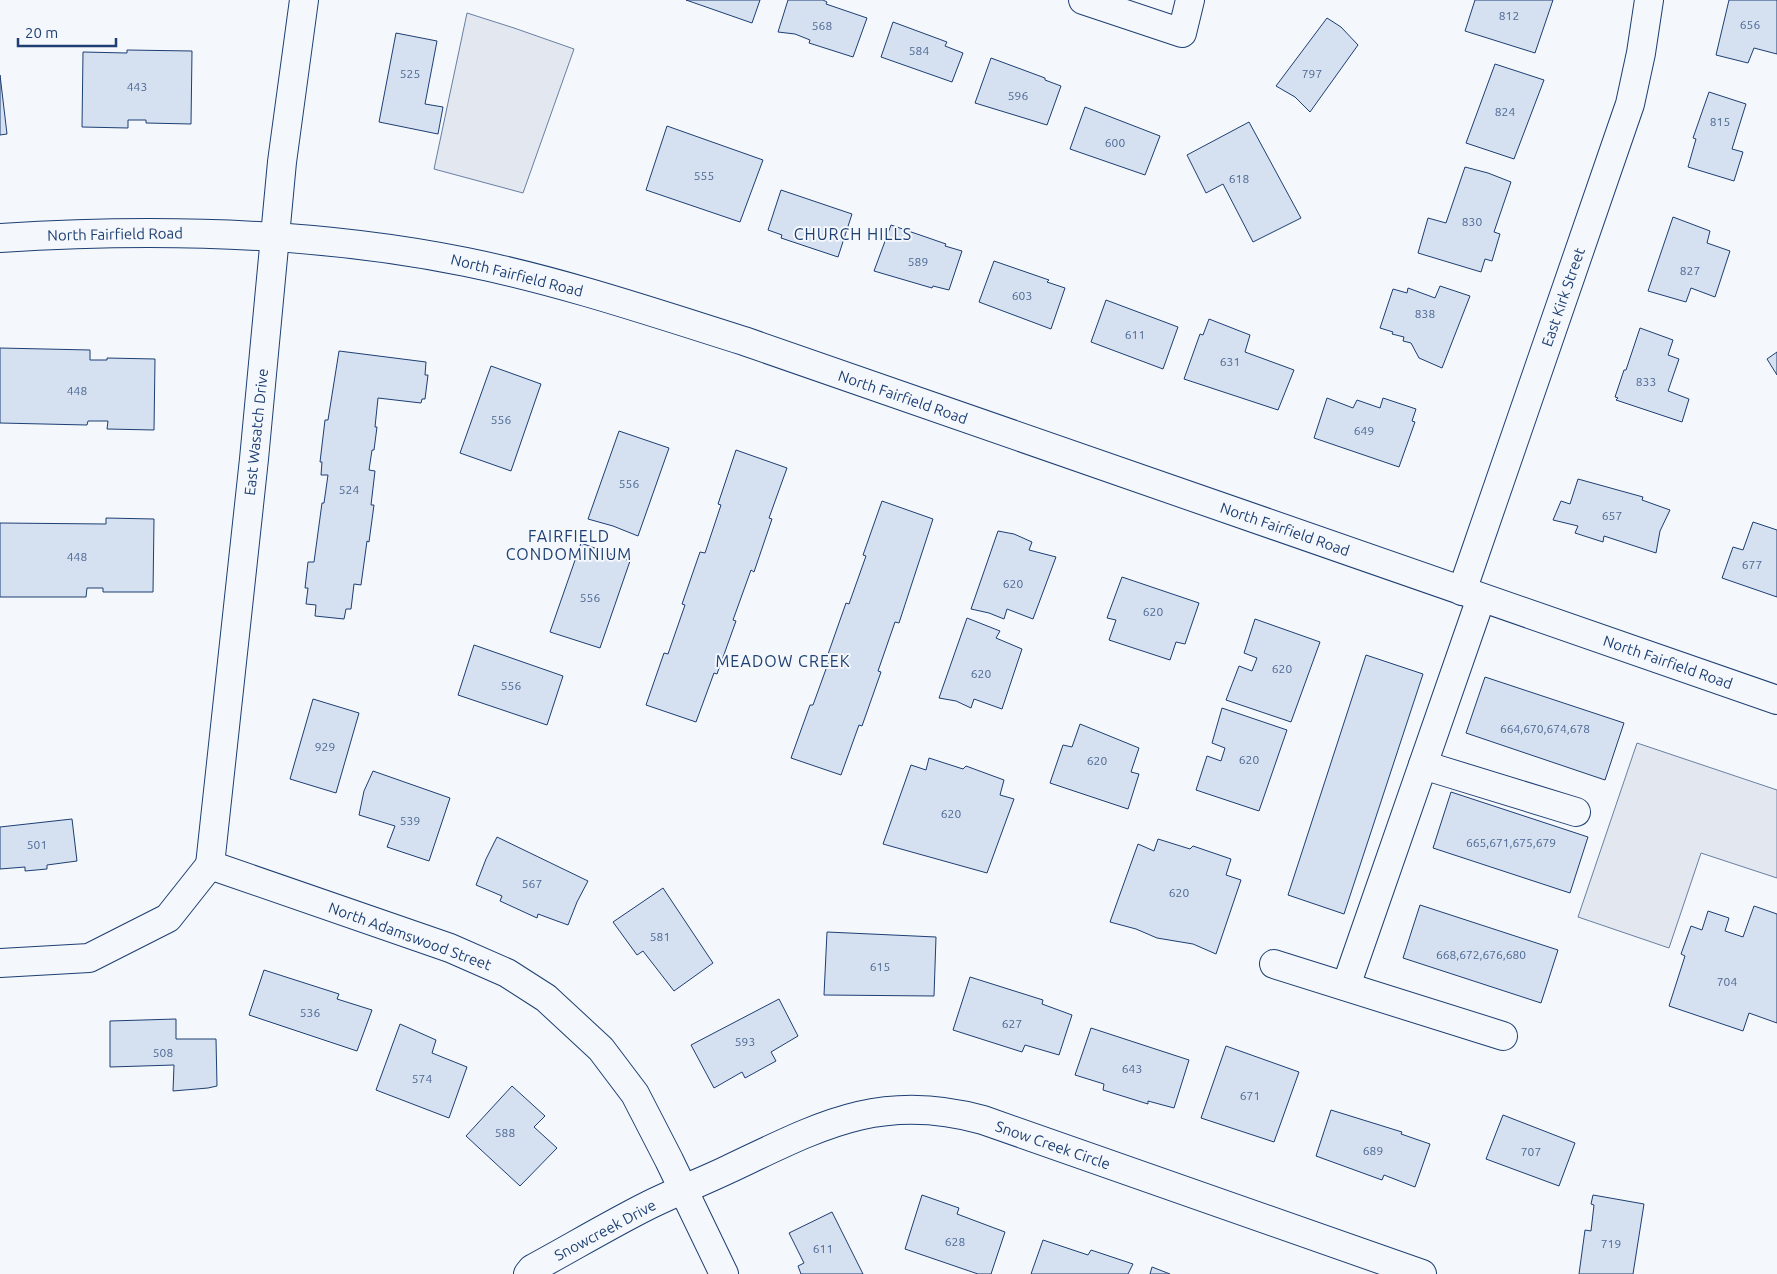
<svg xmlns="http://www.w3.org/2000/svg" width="1777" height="1274" viewBox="0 0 1777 1274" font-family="Ubuntu,sans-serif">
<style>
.parking{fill:#e3e8f0;stroke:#687fa3}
.building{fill:#d5e0f0;stroke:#1d3f73}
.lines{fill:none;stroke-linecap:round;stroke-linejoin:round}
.minor-casing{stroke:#1d3f73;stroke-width:30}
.major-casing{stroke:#1d3f73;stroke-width:30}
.minor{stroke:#f4f7fb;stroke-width:28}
.major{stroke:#f4f7fb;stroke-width:28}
.labels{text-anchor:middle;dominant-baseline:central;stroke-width:4;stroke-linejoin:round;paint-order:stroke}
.number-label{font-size:12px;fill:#4b6792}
.street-label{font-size:15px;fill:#1d3f73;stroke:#f4f7fb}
.neighbourhood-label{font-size:16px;letter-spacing:1px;fill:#1d3f73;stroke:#f4f7fb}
</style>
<rect width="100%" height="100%" fill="#f4f7fb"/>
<g class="parking">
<polygon points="467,13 514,28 574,49 523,193 434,169"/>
<polygon points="1637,743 1777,790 1777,878 1701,853 1669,948 1578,917"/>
</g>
<g class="building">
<polygon points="686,0 760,0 752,23"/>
<polygon points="788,0 823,0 827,2 826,4 867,18 853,57 809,43 810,40 795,34 778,32"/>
<polygon points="1475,0 1553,0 1535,53 1465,31"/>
<polygon points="1729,0 1777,0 1777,54 1754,48 1748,63 1716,55"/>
<polygon points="1327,18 1341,27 1358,45 1310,112 1295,97 1276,86"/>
<polygon points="893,22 947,42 945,46 963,53 952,82 881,57"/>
<polygon points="396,33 437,41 425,104 443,107 438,134 379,122"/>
<polygon points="127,50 192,51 191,124 146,123 146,120 128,120 128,128 82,127 83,52 127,53"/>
<polygon points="991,58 1045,78 1045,80 1061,86 1047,125 975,103"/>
<polygon points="1495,64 1544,80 1514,159 1466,143"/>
<polygon points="0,75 7,134 0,135"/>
<polygon points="1709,92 1746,104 1732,149 1743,152 1734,181 1688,167 1696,139 1693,138"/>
<polygon points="1085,107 1160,136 1145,175 1070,149"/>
<polygon points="1249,122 1301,218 1253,242 1223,184 1206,193 1187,155"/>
<polygon points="667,126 763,160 740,222 646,190"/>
<polygon points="1465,167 1488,173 1511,182 1494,232 1500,234 1492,261 1485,259 1481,272 1418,253 1428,218 1446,223"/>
<polygon points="781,190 852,214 838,257 781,238 782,235 768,230"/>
<polygon points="1673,217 1710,231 1707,243 1730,251 1715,297 1691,288 1686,302 1648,291"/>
<polygon points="891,225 946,244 945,246 962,251 949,290 933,286 932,288 874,271"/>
<polygon points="994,261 1049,280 1047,282 1065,288 1051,329 979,302"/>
<polygon points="1440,286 1470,296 1442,368 1419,358 1411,343 1403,341 1404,337 1392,334 1393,332 1380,328 1393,289 1407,293 1408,288 1435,298"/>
<polygon points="1106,300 1178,327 1163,369 1091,342"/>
<polygon points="1209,319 1250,335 1245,352 1294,370 1278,410 1184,379 1200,334 1203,335"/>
<polygon points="1640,328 1673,340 1668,355 1679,359 1668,391 1689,399 1682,422 1616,400 1618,398 1615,397 1624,370 1626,370"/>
<polygon points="0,348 90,350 90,360 107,360 107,358 155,359 154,430 107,429 108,421 88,421 87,425 0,423"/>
<polygon points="339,351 426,362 425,375 428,375 425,399 422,399 421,403 378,398 375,427 377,427 374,450 372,450 369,470 375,471 371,505 374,505 369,542 367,541 361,585 354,584 351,609 346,609 344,619 315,616 316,605 306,604 308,588 305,588 308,562 314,562 322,503 324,503 328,475 321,475 322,462 320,462 325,420 328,420"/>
<polygon points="1777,352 1777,375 1767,359"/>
<polygon points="491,366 541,384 511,471 460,453"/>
<polygon points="1327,398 1353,408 1357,400 1380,408 1383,398 1416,409 1412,421 1415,422 1399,467 1314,438"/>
<polygon points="619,431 669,448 638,536 613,526 588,519"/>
<polygon points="736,450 787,468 769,518 772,519 754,572 751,570 733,620 736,621 717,674 714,673 696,722 646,705 664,653 668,654 685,605 682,604 700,552 705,553 721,505 718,504"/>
<polygon points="1578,479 1643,497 1642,500 1670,510 1660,531 1656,553 1604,536 1603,542 1575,533 1578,526 1553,520 1561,501 1570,504"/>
<polygon points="882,501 933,519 899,623 895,622 878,671 881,672 862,726 859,725 841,775 791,758 810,705 813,705 830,658 827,657 846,603 849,604 866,556 863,555"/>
<polygon points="106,518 154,519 153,592 103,592 103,588 87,588 86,597 0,597 0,523 106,524"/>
<polygon points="1753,522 1777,530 1777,597 1722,578 1733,547 1743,550"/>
<polygon points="998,531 1014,534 1032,542 1029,550 1056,557 1033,619 1007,609 1004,619 989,613 971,609"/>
<polygon points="581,543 630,561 600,648 550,632"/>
<polygon points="1122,577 1199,603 1185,644 1176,642 1170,660 1109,640 1116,620 1107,618"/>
<polygon points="967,618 1000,631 996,638 1022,649 1002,709 974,699 971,708 956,701 939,698"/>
<polygon points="1255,619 1320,642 1291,722 1226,700 1239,666 1252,671 1257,658 1244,653"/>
<polygon points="474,645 563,676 547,725 458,695"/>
<polygon points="1366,655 1423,674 1344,914 1288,895"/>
<polygon points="1485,677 1624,723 1605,780 1466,733"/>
<polygon points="313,699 359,713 336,793 290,779"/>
<polygon points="1222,708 1287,730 1259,811 1196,790 1207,756 1221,761 1225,748 1212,743"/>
<polygon points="1080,724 1139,748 1131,772 1139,774 1128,809 1050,783 1063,745 1072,747"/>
<polygon points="929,758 963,769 966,766 1004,780 1000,795 1014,799 987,873 883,844 911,765 926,770"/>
<polygon points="373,771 450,798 429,861 387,847 395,826 359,815 364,791"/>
<polygon points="1451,792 1588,837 1570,893 1433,848"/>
<polygon points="72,819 77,861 47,865 47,869 25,871 25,867 0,869 0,827"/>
<polygon points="497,837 588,881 577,902 568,925 538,914 537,918 500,901 502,896 476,885 486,859"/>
<polygon points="1158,839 1190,849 1193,846 1231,859 1226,875 1241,880 1216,954 1193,944 1157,938 1136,929 1110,922 1138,844 1154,851"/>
<polygon points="663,888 713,963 674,991 643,951 637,955 613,922"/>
<polygon points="1420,905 1558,950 1541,1003 1403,958"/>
<polygon points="1754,906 1777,914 1777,1023 1749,1013 1743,1031 1669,1006 1685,956 1681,954 1691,926 1702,930 1708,911 1729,918 1725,931 1743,937"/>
<polygon points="827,932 936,937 934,996 824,995"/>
<polygon points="264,970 339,994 337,999 372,1010 357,1051 249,1015"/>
<polygon points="970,977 1043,1000 1042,1004 1072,1015 1059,1055 1025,1045 1022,1052 953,1030"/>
<polygon points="779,999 798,1036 771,1052 776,1061 745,1078 742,1072 714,1088 691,1045"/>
<polygon points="176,1019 176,1039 216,1039 217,1086 208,1088 173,1091 174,1065 110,1067 110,1021"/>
<polygon points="400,1024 436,1040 432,1053 467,1067 449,1118 376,1090"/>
<polygon points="1091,1028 1189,1060 1174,1108 1148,1101 1148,1104 1103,1090 1104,1084 1075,1075"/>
<polygon points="1226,1046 1299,1072 1274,1142 1201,1118"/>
<polygon points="512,1086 545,1116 534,1127 557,1148 520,1186 466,1136"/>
<polygon points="1331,1110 1402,1132 1401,1134 1430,1144 1415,1187 1384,1175 1382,1180 1316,1156"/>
<polygon points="1503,1115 1575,1143 1559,1186 1486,1159"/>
<polygon points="922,1195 959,1208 957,1214 1005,1232 991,1274 978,1274 905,1249"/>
<polygon points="1593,1195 1644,1204 1633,1274 1579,1274 1585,1230 1591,1231 1594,1205 1591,1204"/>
<polygon points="832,1212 863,1274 801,1274 798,1266 804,1263 789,1233"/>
<polygon points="1043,1240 1088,1255 1091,1250 1133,1264 1128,1274 1031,1274"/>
<polygon points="1152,1267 1170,1274 1150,1274"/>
</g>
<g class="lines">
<defs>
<g id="minor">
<polyline points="1083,0 1182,33 1190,0"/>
<polyline points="1462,591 1630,104 1641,53 1649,0"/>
<polyline points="1423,765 1576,812"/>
<polyline points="210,865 254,459 282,162 304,0"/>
<polyline points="210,865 450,948 507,973 546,998 601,1049 635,1094 669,1160 724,1274"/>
<polyline points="0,963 89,958 168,918 210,865"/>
<polyline points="1274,964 1503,1036"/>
<polyline points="1346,986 1481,598"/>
<path d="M528 1274 532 1269C571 1248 609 1225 649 1205 675 1192 702 1182 729 1169 818 1127 880 1091 983 1120L1422 1274"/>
</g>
<path id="major" d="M0 238C155 228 313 231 466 262 560 281 652 312 744 341L1777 700"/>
</defs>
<use href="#minor" class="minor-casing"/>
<use href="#major" class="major-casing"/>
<use href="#minor" class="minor"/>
<use href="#major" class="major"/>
</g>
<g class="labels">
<g class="number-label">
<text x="1509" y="15">812</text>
<text x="1750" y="24">656</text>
<text x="822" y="25">568</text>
<text x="919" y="50">584</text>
<text x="410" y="73">525</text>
<text x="1312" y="73">797</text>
<text x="137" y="86">443</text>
<text x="1018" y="95">596</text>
<text x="1505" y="111">824</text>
<text x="1720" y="121">815</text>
<text x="1115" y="142">600</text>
<text x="704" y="175">555</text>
<text x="1239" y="178">618</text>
<text x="1472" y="221">830</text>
<text x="918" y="261">589</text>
<text x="1690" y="270">827</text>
<text x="1022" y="295">603</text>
<text x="1425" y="313">838</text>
<text x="1135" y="334">611</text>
<text x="1230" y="361">631</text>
<text x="1646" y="381">833</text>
<text x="77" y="390">448</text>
<text x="501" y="419">556</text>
<text x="1364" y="430">649</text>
<text x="629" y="483">556</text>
<text x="349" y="489">524</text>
<text x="1612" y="515">657</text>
<text x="77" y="556">448</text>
<text x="1752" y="564">677</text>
<text x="1013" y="583">620</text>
<text x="590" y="597">556</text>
<text x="1153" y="611">620</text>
<text x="1282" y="668">620</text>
<text x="981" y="673">620</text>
<text x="511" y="685">556</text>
<text x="1545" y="728">664,670,674,678</text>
<text x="325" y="746">929</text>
<text x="1249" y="759">620</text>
<text x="1097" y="760">620</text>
<text x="951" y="813">620</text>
<text x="410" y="820">539</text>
<text x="1511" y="842">665,671,675,679</text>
<text x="37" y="844">501</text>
<text x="532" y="883">567</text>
<text x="1179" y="892">620</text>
<text x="660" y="936">581</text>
<text x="1481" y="954">668,672,676,680</text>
<text x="880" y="966">615</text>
<text x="1727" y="981">704</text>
<text x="310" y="1012">536</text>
<text x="1012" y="1023">627</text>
<text x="745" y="1041">593</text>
<text x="163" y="1052">508</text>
<text x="1132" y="1068">643</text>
<text x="422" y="1078">574</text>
<text x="1250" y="1095">671</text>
<text x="505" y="1132">588</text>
<text x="1373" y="1150">689</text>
<text x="1531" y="1151">707</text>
<text x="955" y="1241">628</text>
<text x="1611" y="1243">719</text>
<text x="823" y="1248">611</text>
</g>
<g class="street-label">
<text transform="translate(115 234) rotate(-1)">North Fairfield Road</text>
<text transform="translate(517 275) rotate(14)">North Fairfield Road</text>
<text transform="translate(1563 297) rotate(-71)">East Kirk Street</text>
<text transform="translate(903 397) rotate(19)">North Fairfield Road</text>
<text transform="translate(256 432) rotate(-84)">East Wasatch Drive</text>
<text transform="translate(1285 529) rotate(19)">North Fairfield Road</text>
<text transform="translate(1668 662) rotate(19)">North Fairfield Road</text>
<text transform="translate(410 936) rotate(20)">North Adamswood Street</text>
<text transform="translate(1053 1145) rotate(19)">Snow Creek Circle</text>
<text transform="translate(605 1230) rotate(-28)">Snowcreek Drive</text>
</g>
<g class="neighbourhood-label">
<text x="853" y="234">CHURCH HILLS</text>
<text x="569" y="536">FAIRFIELD<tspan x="569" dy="18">CONDOMINIUM</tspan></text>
<text x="783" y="661">MEADOW CREEK</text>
</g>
</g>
<path d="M18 38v8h98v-8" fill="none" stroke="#1d3f73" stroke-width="2.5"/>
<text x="25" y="38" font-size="15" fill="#1d3f73" stroke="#f4f7fb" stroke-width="4" paint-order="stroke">20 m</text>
</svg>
